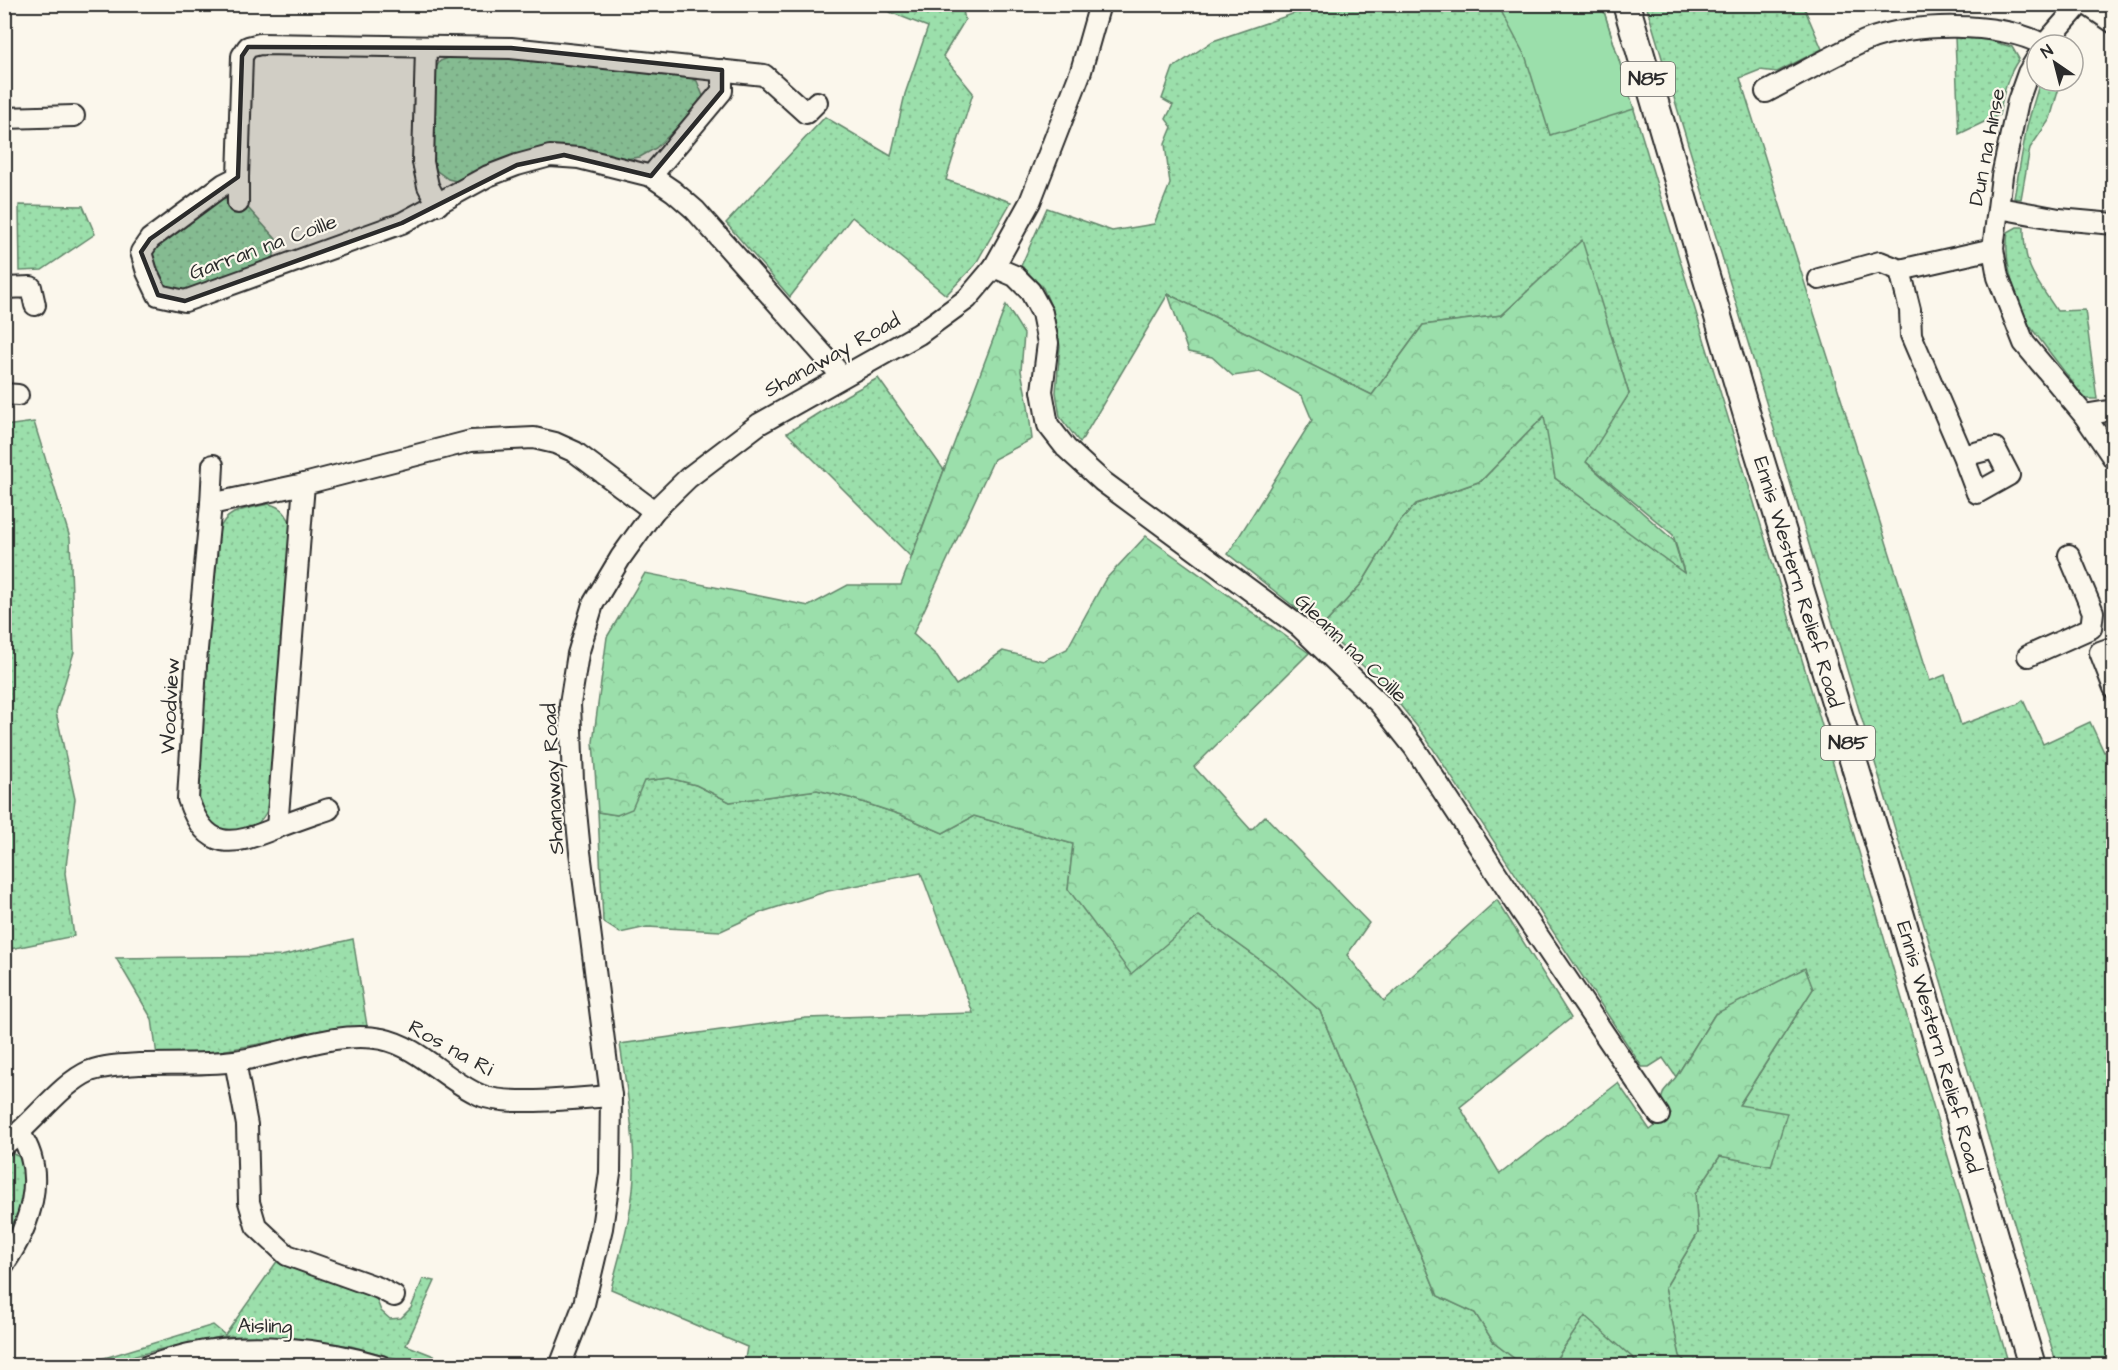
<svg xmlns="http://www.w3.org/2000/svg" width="2118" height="1370" viewBox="0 0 2118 1370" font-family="'Architects Daughter',sans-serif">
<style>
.grass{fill:url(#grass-dots);stroke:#63856b;stroke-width:1.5}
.forest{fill:url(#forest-crowns);stroke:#63856b;stroke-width:1.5}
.green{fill:#9bdfab;stroke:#63856b;stroke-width:1.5}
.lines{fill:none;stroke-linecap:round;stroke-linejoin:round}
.minor-casing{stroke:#2b2b2b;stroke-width:24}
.major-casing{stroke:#2b2b2b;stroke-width:30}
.minor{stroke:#fbf7ec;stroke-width:20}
.major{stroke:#fbf7ec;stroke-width:26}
.marked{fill:#2b2b2b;fill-opacity:0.2;stroke:#2b2b2b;stroke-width:4.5;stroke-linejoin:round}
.labels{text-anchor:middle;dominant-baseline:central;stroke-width:4.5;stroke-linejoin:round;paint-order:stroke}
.shield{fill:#fbf7ec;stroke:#696865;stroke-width:1.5}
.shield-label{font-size:20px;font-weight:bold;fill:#2b2b2b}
.street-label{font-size:21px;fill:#2b2b2b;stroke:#fbf7ec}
</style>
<defs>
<pattern id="grass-dots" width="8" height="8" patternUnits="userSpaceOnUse" patternTransform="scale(1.5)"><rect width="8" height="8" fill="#9bdfab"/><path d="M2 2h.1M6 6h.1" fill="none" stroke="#86c093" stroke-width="1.8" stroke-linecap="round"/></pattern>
<pattern id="forest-crowns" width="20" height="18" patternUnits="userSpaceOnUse" patternTransform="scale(1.5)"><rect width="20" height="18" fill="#9bdfab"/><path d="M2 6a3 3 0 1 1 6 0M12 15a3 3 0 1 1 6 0" fill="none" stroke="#86c093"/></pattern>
</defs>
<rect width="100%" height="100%" fill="#fbf7ec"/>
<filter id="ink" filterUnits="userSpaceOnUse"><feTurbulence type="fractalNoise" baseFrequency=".0167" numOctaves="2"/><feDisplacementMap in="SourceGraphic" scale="12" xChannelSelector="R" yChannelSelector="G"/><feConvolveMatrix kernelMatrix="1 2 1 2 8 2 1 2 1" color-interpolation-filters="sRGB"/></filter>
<g filter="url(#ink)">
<g class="grass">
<polygon points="872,5 962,5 965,20 943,56 973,93 946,180 1011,202 975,265 946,295 852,217 790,297 726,223 825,117 891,156 905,94 928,27"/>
<polygon points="1319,5 1602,5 1818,712 2009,1365 1688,1365 1680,1357 1665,1288 1698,1233 1695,1194 1720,1156 1771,1166 1739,1105 1813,989 1715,1014 1676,1077 1663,1058 1649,1067 1642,1067 1424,735 1384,685 1321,628 1362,583 1397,525 1416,504 1481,481 1545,415 1555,478 1684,572 1673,535 1585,461 1629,394 1581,241 1502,315 1423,325 1372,395 1168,294 1080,443 1060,417 1056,392 1060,346 1053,311 1043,288 1021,266 1047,208 1112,231 1154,224 1170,184 1165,144 1172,127 1166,119 1173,105 1162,99 1173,68 1213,41"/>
<polygon points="1646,5 1803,5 1822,49 1777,72 1760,70 1740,78 1930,681 1945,675 1961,725 2018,704 2023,700 2043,744 2090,722 2104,752 2113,748 2113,1365 2057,1365"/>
<path d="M1955 37 1984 39 2012 47 2019 59C2007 76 2003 95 1999 115L1959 134Z"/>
<polygon points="454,56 539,59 689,77 697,81 703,96 701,104 656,148 640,157 624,159 565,150 456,181 448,179 437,171 430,158 433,72 440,61"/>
<polygon points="2040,81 2061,81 2050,119 2030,148 2021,199 2014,198 2027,126"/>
<path d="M221 198C229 198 231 204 234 210L248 208 276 239 273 262 185 292C171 292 164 290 159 277 155 269 148 259 152 250 156 241 209 206 221 198Z"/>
<polygon points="19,205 83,206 95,234 42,270 20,271"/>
<path d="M2017 227H2024C2023 267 2036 279 2057 311L2085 310 2097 399H2087L2082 395 2029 325C2015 299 2003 261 2008 232Z"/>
<polygon points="878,378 944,470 911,557 787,433 847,395"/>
<polygon points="34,422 70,538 74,652 56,712 75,799 65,873 74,936 5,950 5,426"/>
<path d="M269 504C282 507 287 514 292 527L283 669 267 811C254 834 243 831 220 832L204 818 199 802 203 667 219 532C224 509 248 509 269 504Z"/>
<path d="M669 778 696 785 730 802 817 790 850 798 901 815 943 833 974 816 1073 844 1068 890 1199 916 1277 972 1320 1011 1438 1296 1475 1313 1494 1343 1523 1365H744L747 1347 611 1289C620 1253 634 1208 634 1172 634 1129 626 1086 620 1044L806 1018 973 1013 921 873 828 891 762 912 721 931 647 927 620 933 603 922 598 812 617 815 644 781Z"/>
<polygon points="353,939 367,1026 313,1034 221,1051 157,1056 152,1019 116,958 281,956"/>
<path d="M11 1153 20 1157C29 1187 21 1215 5 1242V1155Z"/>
<polygon points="281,1259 343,1282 376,1298 381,1311 390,1319 401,1318 411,1308 423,1279 435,1281 406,1345 457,1365 419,1365 351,1346 294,1338 225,1336 157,1350 103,1365 78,1366 213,1325 225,1335 278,1260"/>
<polygon points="1585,1315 1641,1365 1552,1366"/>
<polygon points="266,1362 308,1365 214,1365 217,1365"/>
</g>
<g class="forest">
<polygon points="1582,240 1629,394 1586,462 1674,541 1684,573 1555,478 1544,416 1481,481 1416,504 1397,525 1362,583 1321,628 1228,554 1312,420 1302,396 1260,372 1233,376 1212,357 1188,352 1168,294 1372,395 1423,325 1502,315"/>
<path d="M1006 305 1024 334 1021 371 1028 405 1032 439 994 459 913 634 937 656 956 685C973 675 986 662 1003 651L1043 661 1067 649 1105 580 1146 536 1309 653 1194 767 1251 830 1265 816 1369 923 1347 955 1384 1001 1497 900 1571 1018 1460 1107 1500 1174 1618 1083 1650 1130 1671 1114 1661 1100 1664 1091 1676 1077 1715 1014 1805 968 1813 989 1739 1105 1787 1113 1771 1166 1720 1156 1695 1194 1698 1233 1665 1288 1680 1356 1688 1365H1641L1585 1316 1552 1365H1523L1494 1343 1475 1313 1438 1296 1320 1011 1277 972 1199 916 1131 974 1068 889 1073 844 974 816 943 833 901 815 850 798 817 790 730 802 696 785 669 778 644 781 632 809 617 815 598 812 593 742 607 637 645 573 809 606 848 585H901Z"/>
</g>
<polygon class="green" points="1498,5 1602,5 1634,109 1550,135 1526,58"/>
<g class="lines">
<defs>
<g id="minor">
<polyline points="2086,4 2114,23"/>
<polyline points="2044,45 2080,4"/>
<polyline points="426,47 423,162 428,186 438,205"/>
<polyline points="2037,58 2028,73 2018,101 2002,176 1993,249 1998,277 2024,343 2084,415 2114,459"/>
<path d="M1766 92C1799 75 1831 56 1865 41 1910 22 2001 21 2044 45"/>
<polyline points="817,102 806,113 764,75 511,48 260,44 248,47 242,56 238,177 224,184 150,239 141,252 147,272 158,295 185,301 402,223 488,176 517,165 550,156 579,158 651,176 673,191 695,210 842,376"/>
<polyline points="4,118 74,116"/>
<polyline points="651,176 722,91 722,70"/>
<polyline points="238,177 238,203"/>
<polyline points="1999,208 2059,219 2114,224"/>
<polyline points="994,267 1015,276 1030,291 1042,313 1048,343 1042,391 1048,425 1066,448 1102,481 1300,627 1380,704 1414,747 1522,912 1659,1115"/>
<polyline points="1819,279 1880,262 1900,270"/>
<polyline points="4,288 31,287 35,305"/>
<polyline points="4,394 18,395"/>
<polyline points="2084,415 2114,410"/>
<polyline points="1963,456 1977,493 2009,475 1995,448 1963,456 1911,335 1910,310 1900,270 1993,249"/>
<path d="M213 465 211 504 197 649 188 799C206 852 232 846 276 828 294 821 312 815 329 809"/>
<polyline points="211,504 304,484"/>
<polyline points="2114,647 2100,652 2114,688"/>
<polyline points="2028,656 2091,628 2093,612 2069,555"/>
<polyline points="277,828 304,484 471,441 534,438 555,443 575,452 654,511"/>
<polyline points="235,1061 247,1125 249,1202 256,1226 287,1255 379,1288 394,1296"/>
<path d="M4 1145C33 1124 60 1084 90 1071 106 1065 123 1065 139 1064 171 1063 204 1065 235 1061 282 1055 334 1030 382 1039 420 1047 445 1080 480 1095 507 1107 579 1098 611 1096"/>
<path d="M4 1264C30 1226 48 1174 20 1134"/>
<path d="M148 1366C162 1362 175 1357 189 1354 249 1341 322 1348 381 1366"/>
<polyline points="560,1366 584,1304 602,1228 610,1173 611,1096 580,852 573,781 570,704 578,654 593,604 621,557 654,511 688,478 759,424 919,334 967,299 994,267 1030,202 1081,71 1100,4"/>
</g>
<polyline id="major" points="1626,4 1749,422 1901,916 2032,1366"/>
</defs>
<use href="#minor" class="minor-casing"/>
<use href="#major" class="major-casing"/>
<use href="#minor" class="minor"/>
<use href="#major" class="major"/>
</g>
</g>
<path class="marked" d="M248 47 511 48 722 70V91L651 176 564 155 517 165 402 223 185 301 158 295 141 252 150 239 238 177 242 56Z"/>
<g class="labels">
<g class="shield">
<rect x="1621" y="62" width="54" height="34" rx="4.5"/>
<rect x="1821" y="726" width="54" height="34" rx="4.5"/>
</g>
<g class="shield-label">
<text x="1648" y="79">N85</text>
<text x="1848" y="743">N85</text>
</g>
<g class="street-label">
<text transform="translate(1987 147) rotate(-79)">Dun na hInse</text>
<text transform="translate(263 247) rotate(-20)">Garran na Coille</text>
<text transform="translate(832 355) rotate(-29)">Shanaway Road</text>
<text transform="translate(1798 582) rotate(73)">Ennis Western Relief Road</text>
<text transform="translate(1351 648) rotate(44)">Gleann na Coille</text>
<text transform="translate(170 706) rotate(-87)">Woodview</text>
<text transform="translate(553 779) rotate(-93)">Shanaway Road</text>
<text transform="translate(1939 1047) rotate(74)">Ennis Western Relief Road</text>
<text transform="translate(451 1048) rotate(29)">Ros na Ri</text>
<text transform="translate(265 1326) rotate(1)">Aisling</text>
</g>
</g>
<rect width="2118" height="1370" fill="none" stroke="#fbf7ec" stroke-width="24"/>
<rect x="12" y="12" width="2094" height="1346" fill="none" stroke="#2b2b2b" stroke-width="2" filter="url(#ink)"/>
<g transform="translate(2055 63) rotate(325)"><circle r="28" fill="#fbf7ec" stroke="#a8a59f" stroke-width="1.5"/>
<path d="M0-4.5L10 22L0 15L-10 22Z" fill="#2b2b2b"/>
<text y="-9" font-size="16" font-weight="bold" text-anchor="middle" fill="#2b2b2b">N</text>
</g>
</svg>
